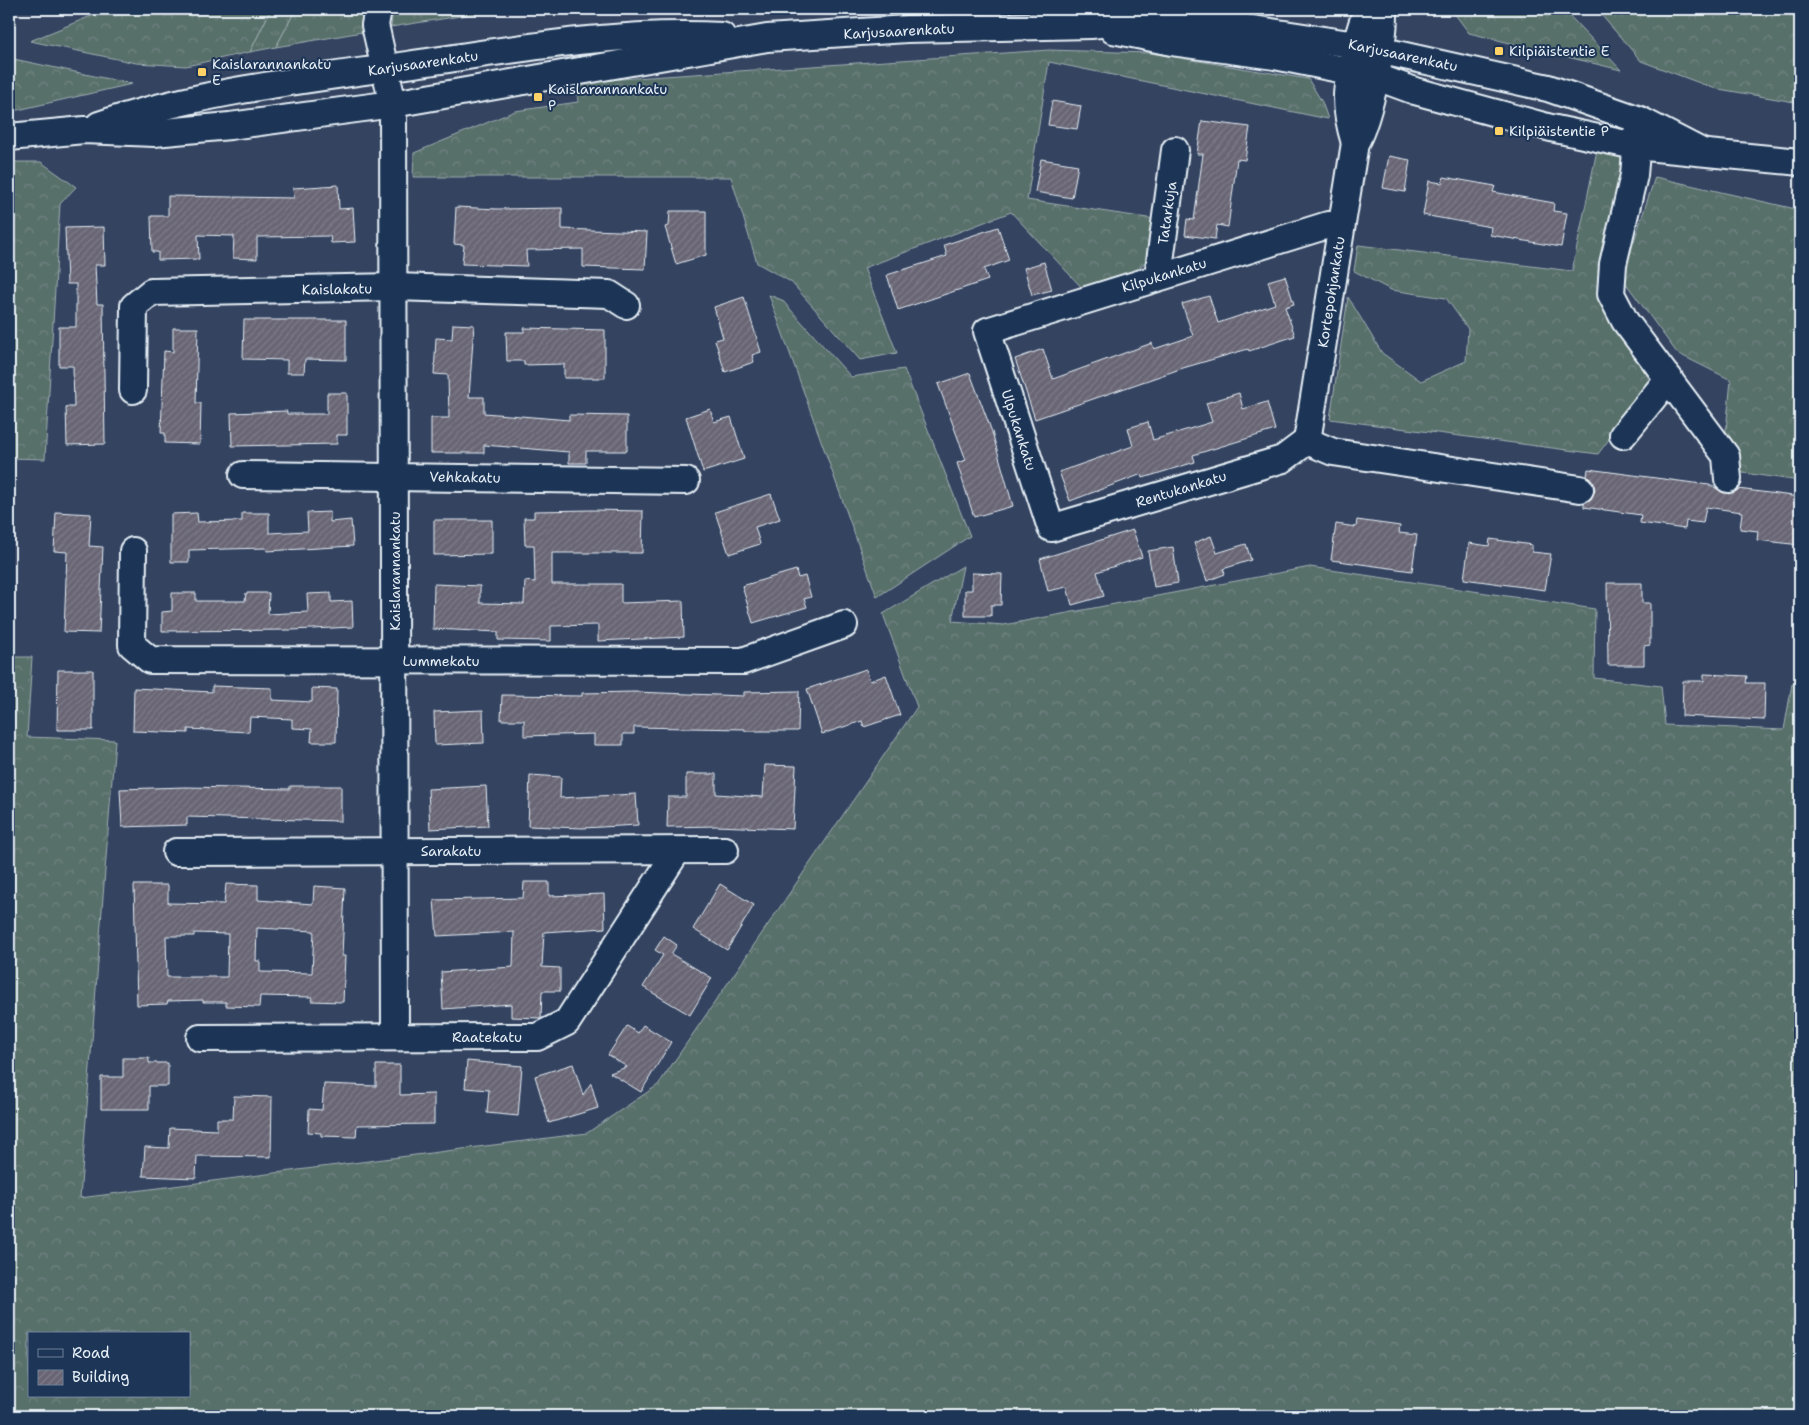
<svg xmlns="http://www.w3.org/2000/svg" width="1809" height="1425" viewBox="0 0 1809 1425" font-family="'Shantell Sans',sans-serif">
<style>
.grass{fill:url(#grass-tufts);stroke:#a0b0b2}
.forest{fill:url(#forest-crowns);stroke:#a0b0b2;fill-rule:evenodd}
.building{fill:url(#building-hatch);stroke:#e8f1f8;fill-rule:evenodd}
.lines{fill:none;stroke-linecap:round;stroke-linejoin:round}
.minor-casing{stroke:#e8f1f8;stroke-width:30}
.minor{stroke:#1d3557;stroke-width:26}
.poi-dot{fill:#ffd166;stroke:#1d3557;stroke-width:2}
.labels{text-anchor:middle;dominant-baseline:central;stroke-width:4;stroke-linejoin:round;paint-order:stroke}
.street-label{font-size:14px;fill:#e8f1f8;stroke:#1d3557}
.poi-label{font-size:14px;fill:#e8f1f8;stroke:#1d3557;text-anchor:start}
</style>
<defs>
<pattern id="grass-tufts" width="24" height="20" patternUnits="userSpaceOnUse" patternTransform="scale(1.25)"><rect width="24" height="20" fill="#586f6b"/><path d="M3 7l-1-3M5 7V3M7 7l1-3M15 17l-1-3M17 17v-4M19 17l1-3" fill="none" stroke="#708481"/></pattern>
<pattern id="forest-crowns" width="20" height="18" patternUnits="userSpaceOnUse" patternTransform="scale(1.25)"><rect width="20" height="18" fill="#586f6b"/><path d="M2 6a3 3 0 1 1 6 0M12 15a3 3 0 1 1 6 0" fill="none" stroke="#708481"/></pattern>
<pattern id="building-hatch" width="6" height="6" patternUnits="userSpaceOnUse" patternTransform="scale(1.25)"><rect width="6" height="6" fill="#696575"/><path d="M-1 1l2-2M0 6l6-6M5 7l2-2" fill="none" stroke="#7e7c89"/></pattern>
</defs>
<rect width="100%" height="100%" fill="#344360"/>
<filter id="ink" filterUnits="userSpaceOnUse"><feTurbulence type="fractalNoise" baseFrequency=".02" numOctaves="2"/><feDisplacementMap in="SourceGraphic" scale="10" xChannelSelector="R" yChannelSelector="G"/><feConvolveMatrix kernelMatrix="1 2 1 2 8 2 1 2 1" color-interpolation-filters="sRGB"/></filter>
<g filter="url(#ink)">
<polygon class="grass" points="271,9 296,9 276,47 250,52"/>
<g class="forest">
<polygon points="108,9 271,9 250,52 186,66 136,63 30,41"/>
<polygon points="296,9 364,9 362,32 276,47"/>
<polygon points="393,9 505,9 391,27"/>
<polygon points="1451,9 1563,9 1621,70 1469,33"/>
<polygon points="1596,9 1800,9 1800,103 1713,88 1641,61"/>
<polygon points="1049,50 1150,53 1308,79 1322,102 1328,119 1049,62 1027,200 1154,219 1150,257 1131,277 1085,291 1011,212 864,268 897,353 860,360 791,282 757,263 731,177 413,177 414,153 515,111 578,102 576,82"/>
<polygon points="9,58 132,84 9,112"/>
<polygon points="1597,150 1626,156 1599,301 1655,378 1598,454 1330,419 1348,297 1382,353 1421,381 1466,361 1468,329 1446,298 1391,290 1354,271 1358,245 1572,271"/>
<polygon points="9,162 41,162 76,187 60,204 45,459 9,458"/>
<polygon points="1655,177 1800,210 1800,481 1722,470 1731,380 1677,353 1622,278"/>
<polygon points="769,295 782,300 851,377 904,369 970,536 877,597"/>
<path d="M963 566 952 621 1004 625 1310 567 1595 609 1594 678 1661 686 1665 725 1784 730 1792 684 1800 683V1416H9V657H32L27 737 115 740 80 1198 587 1133 658 1085 917 707 883 614ZM29 1334H189V1396H29Z"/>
</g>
<g class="building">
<polygon points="1052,101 1081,106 1077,129 1048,125"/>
<polygon points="1202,121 1250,127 1245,160 1237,159 1228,227 1217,225 1215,239 1185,235 1187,219 1194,220 1203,154 1197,154"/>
<polygon points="1389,156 1410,160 1405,192 1383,188"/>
<polygon points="1041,159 1078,165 1072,198 1035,192"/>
<polygon points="1444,177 1495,186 1493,192 1554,203 1553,211 1567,213 1561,247 1490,235 1491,227 1423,215 1429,181 1442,183"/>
<polygon points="338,185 339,209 353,208 355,242 331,243 330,236 257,237 257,259 233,258 234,236 198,235 199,259 158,260 158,252 152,252 151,216 168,216 168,196 294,198 293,188"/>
<polygon points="456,207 498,209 562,208 562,229 647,232 645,269 583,267 583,249 526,250 527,266 462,264 464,245 454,244"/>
<polygon points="670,211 706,211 706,255 676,264 665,227 669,226"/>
<polygon points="104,227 105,265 95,265 97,304 103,304 105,444 67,445 66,407 74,407 73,366 59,366 59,327 76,327 76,284 67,284 65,228"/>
<polygon points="998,227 1009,260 984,269 988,280 898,310 887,275 947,256 944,245"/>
<polygon points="1044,262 1052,290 1032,295 1024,268"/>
<polygon points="1285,276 1294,304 1285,307 1295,336 1249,351 1248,349 1183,368 1035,419 1015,359 1043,349 1053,379 1152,343 1154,349 1193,336 1182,304 1209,296 1218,323 1275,304 1268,281"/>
<polygon points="744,297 761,352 752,355 754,362 725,372 715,340 723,338 714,307"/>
<polygon points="244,320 346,320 346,360 305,359 304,373 287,373 287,360 243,359"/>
<polygon points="453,324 474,325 469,397 484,397 484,413 569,420 569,415 627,416 627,451 586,451 586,463 569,463 569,452 484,445 484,453 431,453 431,418 449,418 448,375 434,374 436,338 452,339"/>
<polygon points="173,328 198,328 196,403 201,403 200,444 165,443 165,433 161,433 164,351 173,352"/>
<polygon points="524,328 605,330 605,378 564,378 564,364 524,365 524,361 507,361 506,332 524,332"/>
<polygon points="970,373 992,432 1013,506 974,517 957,463 966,460 938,384"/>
<polygon points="327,393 347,393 347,435 337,435 337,444 232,446 231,413 287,411 287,414 327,414"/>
<polygon points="1239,393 1243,409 1267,402 1275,430 1193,455 1195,462 1143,478 1142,474 1070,501 1059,472 1133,446 1128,428 1148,422 1153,440 1212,422 1206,403"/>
<polygon points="710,409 714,422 731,417 744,459 703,472 686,417"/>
<polygon points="1588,469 1709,485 1729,494 1738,489 1800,497 1800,545 1757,540 1758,531 1740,529 1742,512 1706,507 1703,523 1686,521 1685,529 1640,523 1641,515 1584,507 1584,503 1591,499 1595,491 1594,483 1587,476"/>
<polygon points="771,494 780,519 755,527 760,544 729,554 715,512"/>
<polygon points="592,510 643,511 642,553 552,553 552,584 621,584 621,603 683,601 684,637 598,641 598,625 551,626 551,641 498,640 498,632 433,629 434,584 480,586 480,603 524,604 525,581 535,582 534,545 525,545 524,518 534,518 534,511"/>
<polygon points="56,512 91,514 89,546 103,547 99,633 64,632 67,552 54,551"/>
<polygon points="330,512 330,522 351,520 353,546 267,551 266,548 189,550 189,562 171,562 171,514 197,513 198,522 242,521 242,513 269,513 269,533 308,531 307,513"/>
<polygon points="434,520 492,520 492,554 434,555"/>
<polygon points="1357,520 1400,526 1399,533 1417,535 1412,571 1331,560 1336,524 1356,527"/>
<polygon points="1133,530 1142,557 1097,572 1104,596 1072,605 1067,587 1048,591 1040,559"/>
<polygon points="1211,536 1217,553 1246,544 1251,560 1223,569 1225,574 1207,581 1194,543"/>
<polygon points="1490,539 1532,545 1532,552 1551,554 1545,590 1464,579 1469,543 1489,546"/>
<polygon points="1173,547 1178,583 1154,587 1148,551"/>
<polygon points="796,570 798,578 805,576 811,597 804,599 807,607 753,623 742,586"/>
<polygon points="972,573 1002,574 1001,605 991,605 991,616 965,616 965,590 972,590"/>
<polygon points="1607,583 1642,583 1642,603 1650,603 1650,645 1644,646 1644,665 1608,665"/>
<polygon points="172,593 196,593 196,601 245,601 246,593 269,593 268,614 308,612 307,594 331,593 331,602 352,601 353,627 292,630 162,631 162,612 172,611"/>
<polygon points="866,669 870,681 886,675 900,715 864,727 862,721 822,734 807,689"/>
<polygon points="58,670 93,670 93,730 57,730"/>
<polygon points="1704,674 1747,676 1746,683 1765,683 1764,720 1682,716 1683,681 1704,681"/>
<polygon points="212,686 272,688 272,700 312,702 312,688 337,689 336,742 311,742 312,729 292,728 292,719 250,717 249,732 188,729 188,733 133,731 134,688 212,692"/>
<polygon points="799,691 798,731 745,731 745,729 634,727 634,734 623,734 623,745 594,745 594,734 524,736 524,720 501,720 502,695 582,696 582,693 634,692 744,696 744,692"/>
<polygon points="483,710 484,743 435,745 434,712"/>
<polygon points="765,765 796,766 793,829 716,826 667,827 668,797 686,797 686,774 716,774 716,794 763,797"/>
<polygon points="530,775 561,777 560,798 636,794 638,825 583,828 528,826"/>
<polygon points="290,786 341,786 341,821 187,817 187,825 122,827 120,789 185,787 290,789"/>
<polygon points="486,786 488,826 430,829 428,789"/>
<polygon points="524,882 549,882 549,896 604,894 605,928 544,932 542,967 560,968 560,991 542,991 541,1018 511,1017 511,1004 443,1009 441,972 513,967 514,932 437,936 434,900 523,898"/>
<path d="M226 884 258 885V900L313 904 314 886 345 888 342 956H345L343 1002 311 1001 312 997 260 996 259 1007 226 1006V1002H203V1000L168 1001 167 1004 137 1005 134 885H168V903L224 904ZM257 928 314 931 312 973 260 972V961H256ZM194 933 228 934 227 977H167L166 936H194Z"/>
<polygon points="720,884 754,905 727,950 693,929"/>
<polygon points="664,936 677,945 671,954 712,978 690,1015 643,987 663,955 655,950"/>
<polygon points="643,1025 671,1042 641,1092 610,1073 627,1067 608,1055 627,1026 638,1033"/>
<polygon points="123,1058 149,1058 149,1063 168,1063 168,1086 149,1086 149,1109 101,1109 101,1077 123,1077"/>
<polygon points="467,1061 522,1066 518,1116 487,1113 489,1090 465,1088"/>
<polygon points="573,1064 583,1095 591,1083 598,1108 549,1123 535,1076"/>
<polygon points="376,1065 400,1065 400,1095 434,1094 434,1124 357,1125 356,1137 321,1136 321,1133 308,1132 309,1109 322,1110 324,1084 376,1086"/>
<polygon points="234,1096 272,1097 271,1157 197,1156 196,1178 143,1176 145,1147 169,1148 170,1128 217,1130 217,1119 233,1119"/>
</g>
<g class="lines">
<defs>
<g id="minor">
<polyline points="378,9 375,25 393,104 395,1037"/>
<polyline points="1113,30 1172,42 1275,56 1374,76 1415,91 1551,128 1635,146 1800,162"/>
<path d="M99 125C197 92 305 80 407 65 511 50 617 30 722 36"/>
<polyline points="1638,129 1634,175 1613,264 1611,294 1625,321 1726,456 1728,479"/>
<polyline points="9,137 84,130 154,133 230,126 393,104 767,38 907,29 1091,25 1168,16 1356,45 1548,88 1640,120 1702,152"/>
<path d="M1355 143C1350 127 1347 113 1347 97 1347 79 1360 24 1368 9"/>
<polyline points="1158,276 1175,150"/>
<polyline points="133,390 134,306 151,292 395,287 609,294 626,305"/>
<polyline points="1623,435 1669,378"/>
<polyline points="1307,441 1283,459 1051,528 987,331 1328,225 1341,226"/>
<path d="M1307 441 1355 143C1370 117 1385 39 1384 9"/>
<polyline points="1307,441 1333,452 1580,489"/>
<polyline points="243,475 686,481"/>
<polyline points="133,551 132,645 150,660 743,661 844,625"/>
<polyline points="176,852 725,850"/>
<polyline points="200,1038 537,1037 567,1022 677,851"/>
</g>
</defs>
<use href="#minor" class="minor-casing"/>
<use href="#minor" class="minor"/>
</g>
</g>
<g class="poi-dot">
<rect x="1494" y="46" width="10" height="10" rx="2.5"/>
<rect x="197" y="67" width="10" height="10" rx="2.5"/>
<rect x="533" y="92" width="10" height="10" rx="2.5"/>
<rect x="1494" y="126" width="10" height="10" rx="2.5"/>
</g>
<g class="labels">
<g class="street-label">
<text transform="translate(899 31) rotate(-3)">Karjusaarenkatu</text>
<text transform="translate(1403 55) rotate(12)">Karjusaarenkatu</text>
<text transform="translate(423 63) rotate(-8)">Karjusaarenkatu</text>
<text transform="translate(1167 213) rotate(-82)">Tatarkuja</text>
<text transform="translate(1164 275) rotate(-17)">Kilpukankatu</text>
<text transform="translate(337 289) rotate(-1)">Kaislakatu</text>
<text transform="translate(1331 292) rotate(-81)">Kortepohjankatu</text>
<text transform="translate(1019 430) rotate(72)">Ulpukankatu</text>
<text transform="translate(465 477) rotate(1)">Vehkakatu</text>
<text transform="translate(1181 489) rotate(-17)">Rentukankatu</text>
<text transform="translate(395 571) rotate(-90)">Kaislarannankatu</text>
<text x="441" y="661">Lummekatu</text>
<text x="451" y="851">Sarakatu</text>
<text x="487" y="1037">Raatekatu</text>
</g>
<g class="poi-label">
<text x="1509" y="51">Kilpiäistentie E</text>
<text x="212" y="64">Kaislarannankatu<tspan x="212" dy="16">E</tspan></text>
<text x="548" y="89">Kaislarannankatu<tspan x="548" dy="16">P</tspan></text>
<text x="1509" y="131">Kilpiäistentie P</text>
</g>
</g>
<rect width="1809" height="1425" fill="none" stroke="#1d3557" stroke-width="30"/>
<rect x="15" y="15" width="1779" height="1395" fill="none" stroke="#e8f1f8" stroke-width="2" filter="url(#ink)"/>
<rect x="28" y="1332" width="162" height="65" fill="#1d3557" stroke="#6e8097"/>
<rect x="38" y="1349" width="25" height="8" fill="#1d3557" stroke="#6e8097"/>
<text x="72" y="1358" font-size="15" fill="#e8f1f8">Road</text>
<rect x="38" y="1370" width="25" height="15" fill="url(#building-hatch)" stroke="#6e8097"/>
<text x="72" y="1382" font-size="15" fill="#e8f1f8">Building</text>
</svg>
